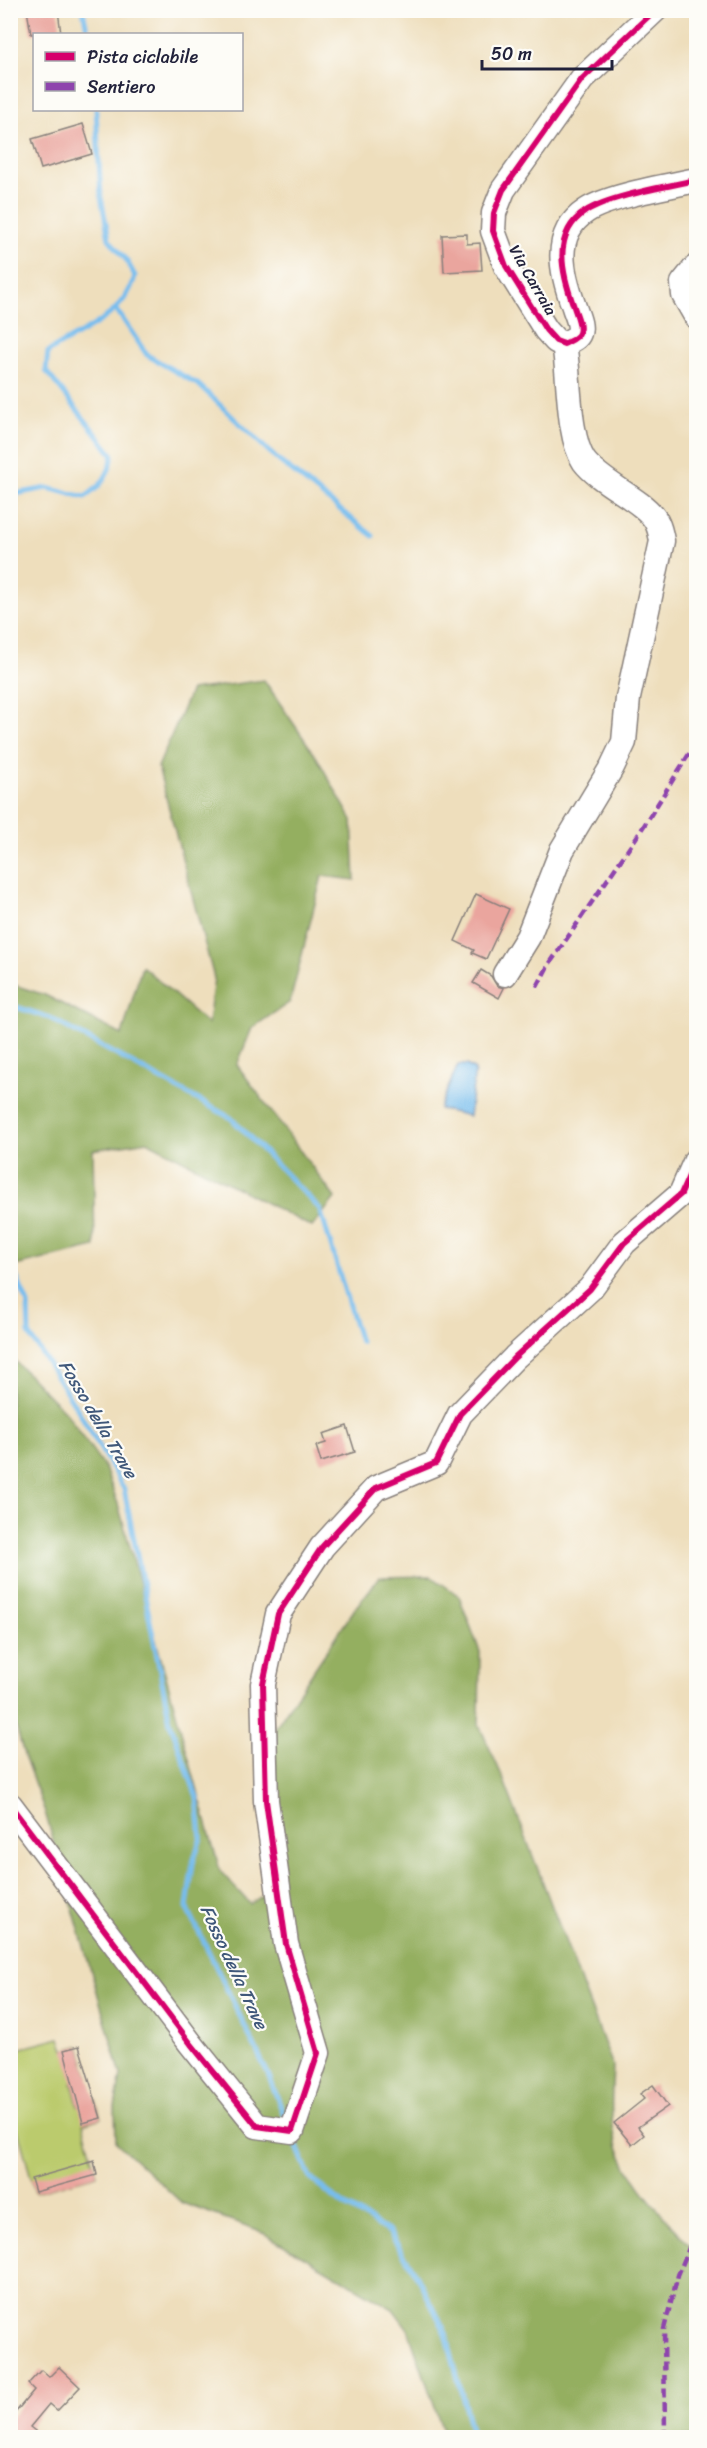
<svg xmlns="http://www.w3.org/2000/svg" width="707" height="2448" viewBox="0 0 707 2448" font-family="Sriracha,sans-serif">
<style>
.green{fill:#bbcb6d;stroke:#6e7654;stroke-width:1.5}
.forest{fill:#94af60;stroke:#5b684e;stroke-width:1.5}
.water{fill:#77bdee;stroke:#4c7094;stroke-width:1.5}
.lines{fill:none;stroke-linecap:round;stroke-linejoin:round}
.stream{stroke:#77bdee;stroke-width:5}
.building{fill:#eaa59e}
.minor-casing{stroke:#88807c;stroke-width:27}
.minor{stroke:#fff;stroke-width:24}
.quiet{stroke:#8e44ad;stroke-width:4.5;stroke-dasharray:9 4.5;stroke-linecap:butt}
.cycleway-casing{stroke:#fdfcf7;stroke-width:10}
.cycleway{stroke:#d6006c;stroke-width:6}
.labels{text-anchor:middle;dominant-baseline:central;stroke-width:4.5;stroke-linejoin:round;paint-order:stroke}
.street-label{font-size:16px;fill:#22223b;stroke:#fdfcf7}
.water-label{font-size:18px;font-style:italic;fill:#40587a;stroke:#fdfcf7}
</style>
<rect width="100%" height="100%" fill="#fdfcf7"/>
<filter id="ink" filterUnits="userSpaceOnUse"><feTurbulence type="fractalNoise" baseFrequency=".0167" numOctaves="2"/><feDisplacementMap in="SourceGraphic" scale="12" xChannelSelector="R" yChannelSelector="G"/><feConvolveMatrix kernelMatrix="1 2 1 2 8 2 1 2 1" color-interpolation-filters="sRGB"/></filter>
<filter id="wash" filterUnits="userSpaceOnUse"><feTurbulence type="fractalNoise" baseFrequency=".008" numOctaves="4" result="noise"/><feDisplacementMap in="SourceGraphic" scale="24" xChannelSelector="R" yChannelSelector="G"/><feGaussianBlur stdDeviation="1.35" result="paint"/><feColorMatrix in="noise" values="0 0 0 0 0 0 0 0 0 0 0 0 0 0 0 0 0 1.4 0 .05"/><feComposite in="paint" operator="in"/></filter>
<g filter="url(#wash)">
<rect width="100%" height="100%" fill="#eedebc"/>
<polygon class="green" points="60,2038 64,2050 79,2046 88,2077 72,2083 78,2106 96,2100 101,2118 83,2124 97,2175 35,2192 18,2131 11,2133 11,2051"/>
<g class="forest">
<polygon points="264,680 317,758 352,820 355,880 322,876 290,1002 252,1028 237,1065 335,1198 312,1227 147,1141 93,1150 95,1247 11,1267 11,984 45,995 122,1035 142,966 208,1024 214,978 158,767 191,690"/>
<path d="M10 1356 67 1414 105 1468 118 1504 220 1871 250 1904 270 1890 275 1728 356 1607 380 1577 431 1576 459 1596 480 1652 479 1725 503 1778 613 2066C612 2092 609 2120 617 2144 631 2187 668 2219 696 2252V2437H445L408 2329 393 2309 258 2230 182 2203 116 2142 115 2107 121 2075 45 1812 24 1755 11 1709Z"/>
</g>
<polygon class="water" points="458,1065 467,1065 475,1070 469,1116 439,1109"/>
<g class="lines">
<g class="stream">
<polyline points="83,10 88,34"/>
<polyline points="116,309 147,355 199,385 278,460 373,536"/>
<path d="M10 495 47 488 85 497C102 486 109 475 113 455L46 371 48 352C81 330 124 318 135 276L127 261 109 239 101 197 96 110"/>
<polyline points="10,1005 50,1018 231,1118 320,1209 360,1342"/>
<polyline points="10,1262 28,1304 29,1334 78,1410 124,1489 170,1722 197,1797 201,1837 193,1863 187,1907 268,2074 286,2120"/>
<polyline points="293,2137 310,2178 344,2205 389,2232 415,2272 446,2333 473,2438"/>
</g>
</g>
<g id="blocks">
<g class="building">
<polygon points="27,10 58,10 61,34 31,34"/>
<polygon points="83,124 92,154 41,169 32,139"/>
<polygon points="467,234 467,244 480,243 482,270 444,272 442,235"/>
<polygon points="476,894 509,909 486,959 472,953 474,950 455,941"/>
<polygon points="481,970 491,976 497,986 504,988 499,998 473,983"/>
<polygon points="347,1426 355,1452 321,1462 316,1446 326,1443 323,1434"/>
<polygon points="79,2046 101,2118 83,2123 64,2050"/>
<polygon points="653,2085 668,2106 638,2127 644,2135 632,2145 614,2123 644,2099 640,2094"/>
<polygon points="94,2161 97,2175 35,2192 31,2179"/>
<polygon points="59,2367 80,2387 57,2411 49,2404 30,2427 44,2438 10,2438 10,2419 34,2390 28,2384 41,2370 49,2377"/>
</g>
</g>
</g>
<g filter="url(#ink)">
<use href="#blocks" fill-opacity="0" stroke="#88807c" stroke-width="1.5"/>
<g class="lines">
<defs>
<g id="minor">
<path d="M655 10 582 79 503 190 494 213 493 231 506 266 546 330 556 341 564 344C569 341 577 339 579 333 582 325 576 314 574 307 562 274 551 234 586 211 608 196 669 186 696 180"/>
<polyline points="696,267 683,283 684,295 696,316"/>
<path d="M505 974 528 937 562 850 612 767 624 742 628 698 662 541C661 535 660 529 657 523 648 502 601 484 584 461 567 436 570 375 564 344"/>
<polyline points="10,1805 191,2044 257,2126 292,2131 318,2053 286,1944 266,1801 263,1684 278,1614 322,1547 376,1488 436,1463 460,1414 515,1357 590,1289 624,1243 681,1194 696,1160"/>
</g>
</defs>
<use href="#minor" class="minor-casing"/>
<use href="#minor" class="minor"/>
<g class="quiet">
<polyline points="537,987 548,966 640,832 696,743"/>
<polyline points="665,2438 664,2329 678,2275 696,2231"/>
</g>
<defs>
<g id="cycleway">
<path d="M655 10 582 79 503 190 494 213 493 231 506 266 546 330 556 341 564 344C569 341 577 339 579 333 582 325 576 314 574 307 562 274 551 234 586 211 608 196 669 186 696 180"/>
<polyline points="10,1805 191,2044 257,2126 292,2131 318,2053 286,1944 266,1801 263,1684 278,1614 322,1547 376,1488 436,1463 460,1414 515,1357 590,1289 624,1243 681,1194 696,1160"/>
</g>
</defs>
<use href="#cycleway" class="cycleway-casing"/>
<use href="#cycleway" class="cycleway"/>
</g>
</g>
<g class="labels">
<g class="street-label">
<text transform="translate(533 280) rotate(60)">Via Carraia</text>
</g>
<g class="water-label">
<text transform="translate(98 1419) rotate(59)">Fosso della Trave</text>
<text transform="translate(234 1967) rotate(65)">Fosso della Trave</text>
</g>
</g>
<rect width="707" height="2448" fill="none" stroke="#fdfcf7" stroke-width="36"/>
<rect x="33" y="33" width="210" height="78" fill="#fdfcf7" stroke="#a5a5ac" stroke-width="1.5"/>
<rect x="45" y="52" width="30" height="9" fill="#d6006c" stroke="#a5a5ac" stroke-width="1.5"/>
<text x="87" y="63" font-size="18" fill="#22223b">Pista ciclabile</text>
<rect x="45" y="82" width="30" height="9" fill="#8e44ad" stroke="#a5a5ac" stroke-width="1.5"/>
<text x="87" y="93" font-size="18" fill="#22223b">Sentiero</text>
<path d="M482 60v9h130v-9" fill="none" stroke="#22223b" stroke-width="3"/>
<text x="491" y="60" font-size="18" fill="#22223b" stroke="#fdfcf7" stroke-width="4.5" paint-order="stroke">50 m</text>
</svg>
